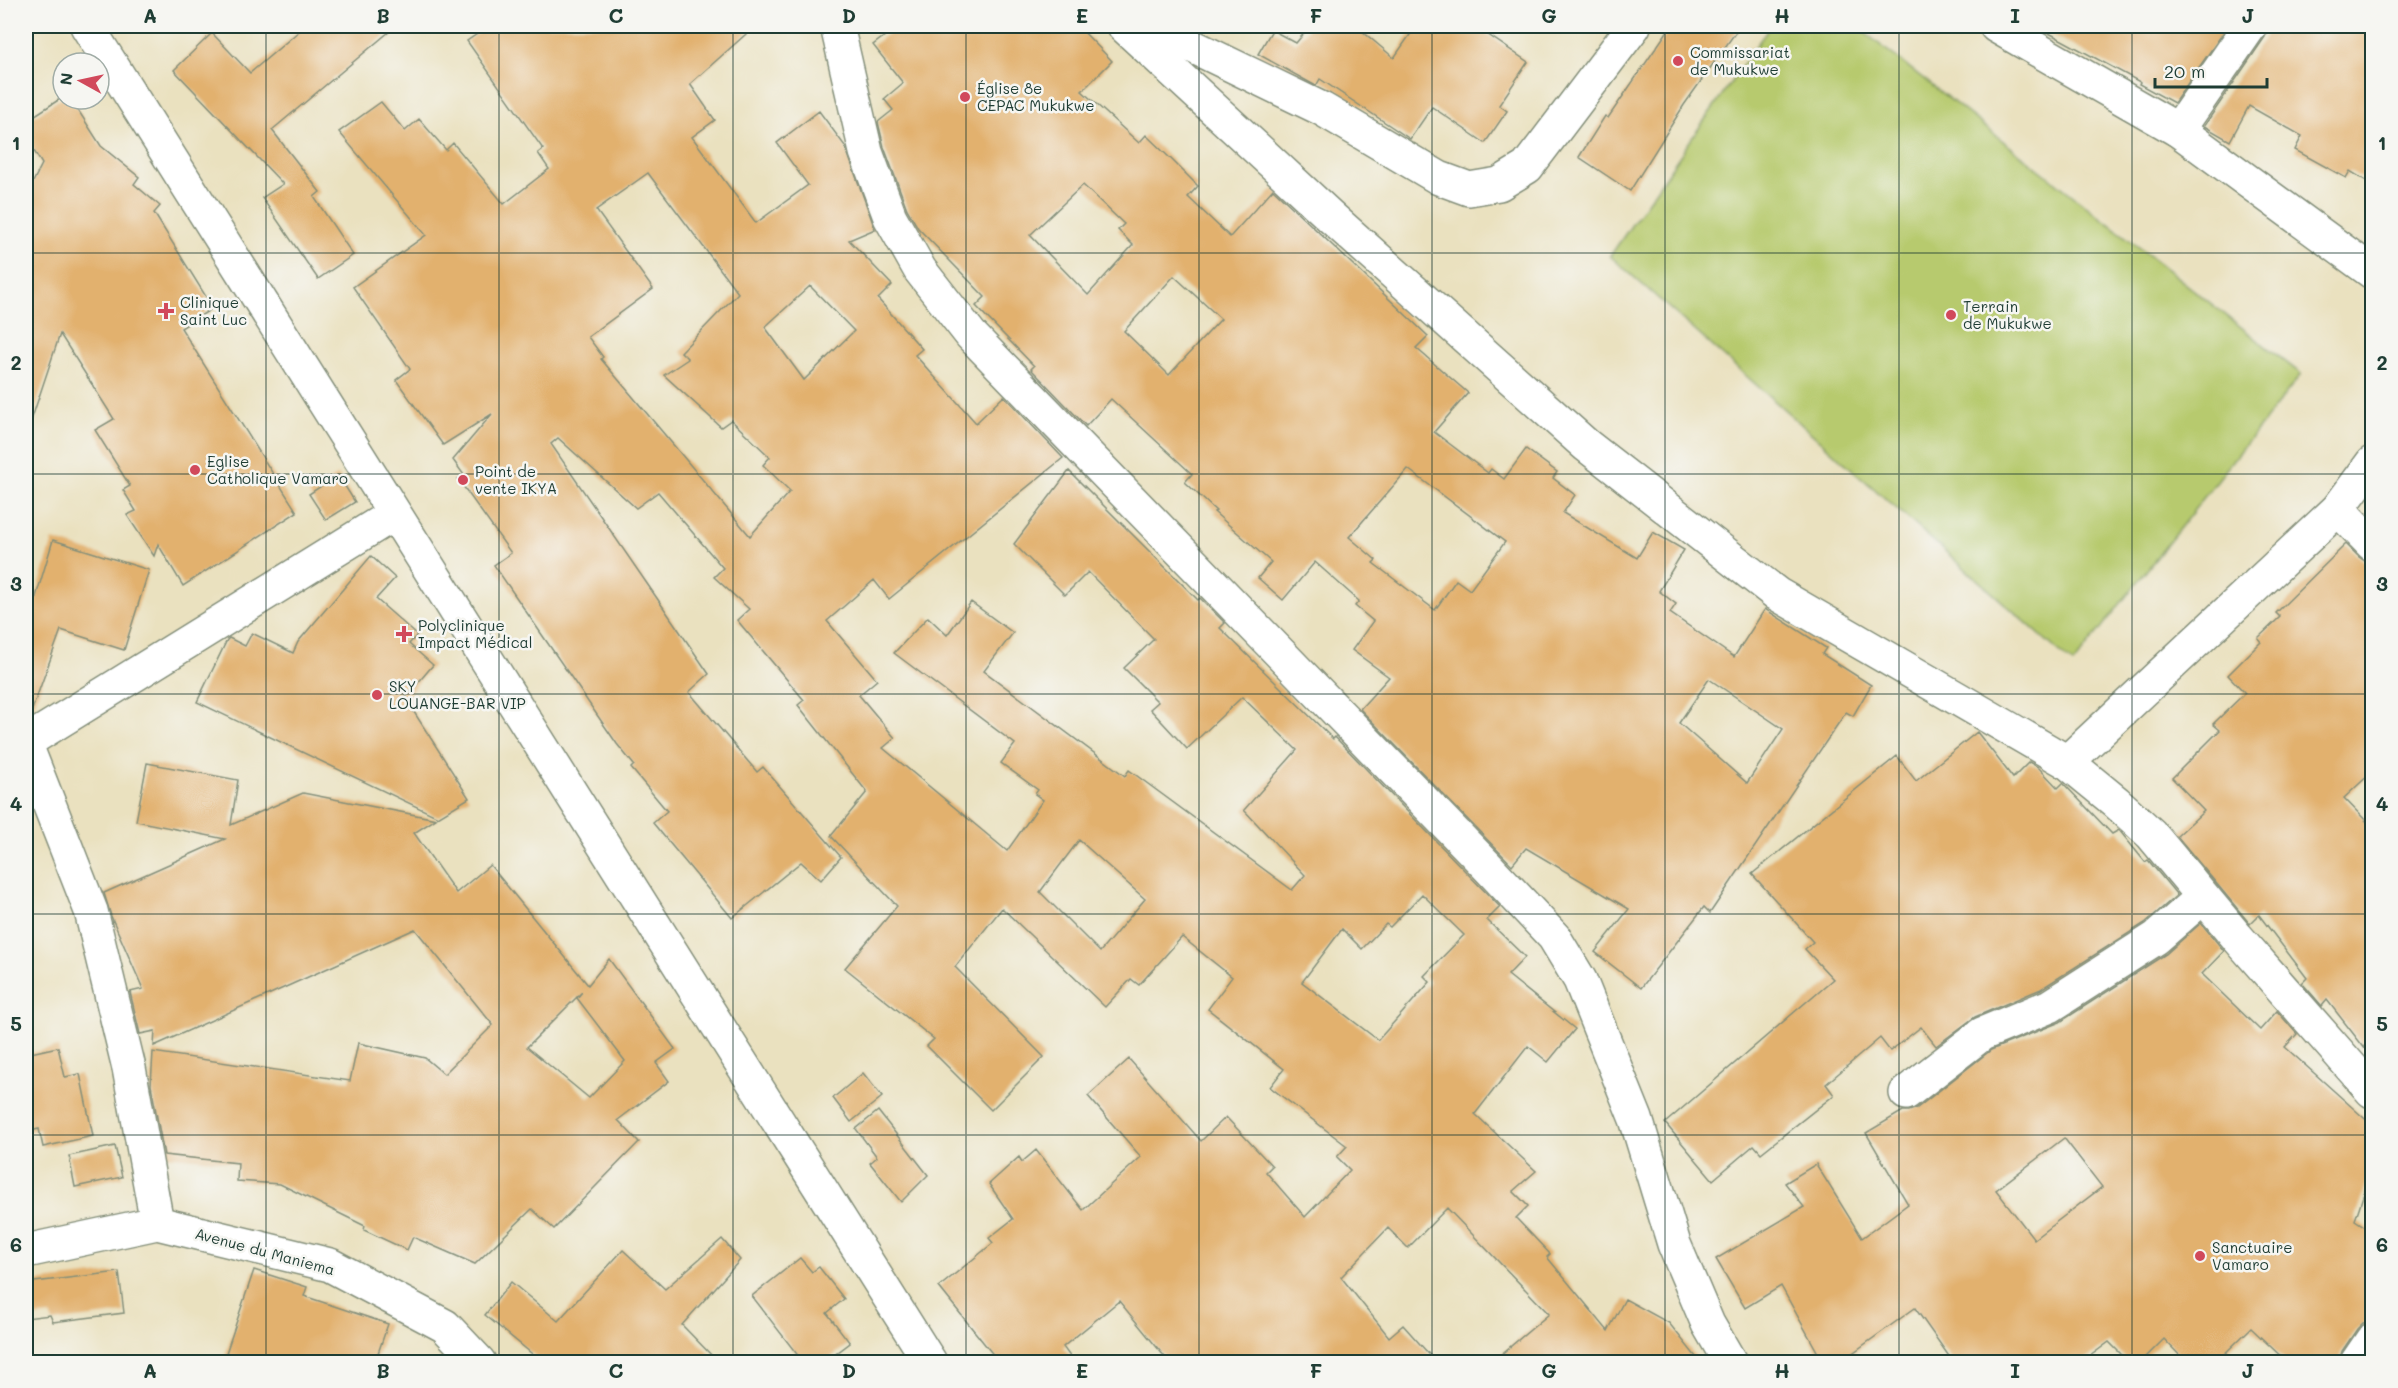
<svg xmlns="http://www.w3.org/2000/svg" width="2398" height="1388" viewBox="0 0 2398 1388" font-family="Mali,sans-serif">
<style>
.green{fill:#b7ca6e;stroke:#6b8451;stroke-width:1.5}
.building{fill:#e2b16e;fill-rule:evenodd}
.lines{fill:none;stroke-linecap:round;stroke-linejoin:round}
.minor-casing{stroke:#848f7a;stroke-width:36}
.tertiary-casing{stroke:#848f7a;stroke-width:36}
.minor{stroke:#fff;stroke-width:33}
.tertiary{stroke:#fff;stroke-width:33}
.grid{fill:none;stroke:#1f3d34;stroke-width:1.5;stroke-opacity:0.55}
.poi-dot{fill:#d1495b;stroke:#f6f6f2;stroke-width:2}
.labels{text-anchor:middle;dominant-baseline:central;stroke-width:5;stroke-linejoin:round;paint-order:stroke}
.poi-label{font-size:15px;fill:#1f3d34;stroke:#f6f6f2;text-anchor:start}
.street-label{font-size:15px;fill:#1f3d34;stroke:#f6f6f2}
.neatline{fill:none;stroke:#1f3d34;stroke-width:2}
.grid-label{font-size:20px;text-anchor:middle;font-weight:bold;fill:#1f3d34}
</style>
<rect width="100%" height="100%" fill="#f6f6f2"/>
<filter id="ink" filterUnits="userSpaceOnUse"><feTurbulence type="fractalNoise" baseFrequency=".0167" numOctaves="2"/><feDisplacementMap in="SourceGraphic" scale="12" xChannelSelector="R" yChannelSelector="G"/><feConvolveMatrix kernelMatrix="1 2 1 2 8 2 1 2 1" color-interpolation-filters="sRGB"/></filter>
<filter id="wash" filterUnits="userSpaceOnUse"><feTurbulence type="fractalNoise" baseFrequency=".008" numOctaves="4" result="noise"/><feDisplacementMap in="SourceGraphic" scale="24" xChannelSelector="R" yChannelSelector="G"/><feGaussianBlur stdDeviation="1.35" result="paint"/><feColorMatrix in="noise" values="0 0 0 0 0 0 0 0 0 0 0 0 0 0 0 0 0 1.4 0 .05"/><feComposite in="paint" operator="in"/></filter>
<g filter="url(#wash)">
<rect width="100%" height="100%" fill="#eae1bf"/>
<polygon class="green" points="1770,26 1856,26 2301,374 2073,664 1610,256"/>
<g id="blocks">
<g class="building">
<polygon points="305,26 396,26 272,130 320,192 314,197 353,255 318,279 262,198 283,184 174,70 212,33 250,73"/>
<path d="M489 26H755L690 84 715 120 692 137 756 223 808 185 777 143 819 111 845 146 875 229 849 240 892 285 878 299 922 349 915 355 976 423 1004 396 1063 458 889 599 874 580 827 621 877 680 859 695 895 738 883 748 1007 851 1043 800 1035 794 1038 790 1001 763 1015 744 894 653 928 617 947 635 971 602 1013 633 984 671 1125 776 1129 770 1292 890 1305 875 1244 810 1297 750 1242 697 1187 749 1150 709 1158 702 1124 668 1154 639 1088 572 1065 595 1014 544 1069 471 1198 600 1200 598 1225 623 1220 628 1333 739 1335 737 1500 907 1487 920 1525 957 1508 975 1575 1029 1548 1062 1528 1046 1475 1114 1536 1171 1513 1191 1528 1206 1516 1218 1550 1254 1547 1257 1608 1331 1625 1299 1669 1323 1700 1362H1492L1549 1314 1447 1208 1408 1248 1388 1228 1341 1277 1389 1337 1403 1325 1436 1362H1169L1119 1301 1063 1347 1074 1362H999L939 1287 993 1243 989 1238 1013 1219 989 1184 1019 1157 1022 1162 1036 1150 1083 1210 1141 1157 1088 1096 1129 1059 1201 1141 1226 1117 1272 1166 1266 1172 1305 1217 1350 1170 1337 1157 1347 1146 1270 1087 1284 1069 1208 1009 1232 977 1182 937 1139 985 1131 979 1105 1007 1002 908 955 967 1044 1057 991 1110 927 1046 934 1039 845 968 897 906 831 836 867 792 798 705 804 700 737 620 749 609 714 577 723 568 658 492 636 508 558 438 551 444 709 674 689 692 757 772 763 767 841 857 821 880 801 862 732 918 653 823 667 811 631 768 634 765 617 744 494 565 511 553 458 479 464 475 453 460 492 414 443 445 396 380 410 369 353 287 426 235 339 132 381 102 405 131 419 119 446 150 453 143 504 204 549 169 538 153 543 149 467 41ZM648 173 738 293 681 352 688 359 664 375 721 427 731 420 770 457 763 465 790 491 750 536 601 359 603 357 588 337 653 289 596 210ZM810 286 854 331 804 380 765 327ZM1079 840 1145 899 1100 952 1040 892ZM1422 894 1464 935 1424 976 1430 982 1378 1040 1302 982 1342 929 1362 949 1386 924 1390 927Z"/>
<path d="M898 26H1078L1112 61 1082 91 1139 143 1146 135 1171 159 1198 186 1188 197 1230 237 1273 189 1428 336 1416 348 1468 393 1434 432 1488 473 1491 469 1504 479 1526 449 1557 472 1553 478 1575 495 1563 513 1637 558 1653 532 1684 550 1659 591 1676 604 1670 613 1734 657 1765 609 1826 648 1822 654 1871 685 1853 716 1846 712 1710 913 1704 907 1641 988 1595 952 1629 909 1526 848 1512 865 1360 709 1389 677 1352 650 1373 621 1355 606 1359 601 1315 562 1283 600 1258 578 1271 562 1214 512 1216 511 1185 482 1192 474 1111 399 1086 426 1031 369 1034 366 976 306 985 297 918 228 907 209 884 147 878 122 893 110 884 99 903 83 873 45ZM1083 185 1124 224 1118 230 1133 245 1088 295 1030 235ZM1174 276 1221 319 1169 375 1124 331ZM1408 469 1505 542 1470 590 1456 580 1435 610 1373 563 1376 560 1349 537ZM1709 679 1783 729 1747 783 1679 723Z"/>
<polygon points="1310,26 1356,26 1394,58 1416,26 1475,26 1528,62 1499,105 1507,111 1485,143 1432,107 1410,139 1320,79 1316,86 1258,54 1272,30 1296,43"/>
<polygon points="1671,26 1740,26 1684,105 1630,191 1579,157 1605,116 1608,118"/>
<polygon points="2036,26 2228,26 2174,103 2139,84 2140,82"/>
<polygon points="2268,26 2373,26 2373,185 2350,171 2346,178 2295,150 2302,136 2249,106 2230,141 2204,126 2265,37"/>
<polygon points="63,97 63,99 71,99 101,146 139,177 134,184 160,206 154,213 213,308 181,328 297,512 183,586 158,544 154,556 127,515 136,511 123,490 130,486 95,430 114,419 60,334 31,421 26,420 26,196 42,164 26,138 26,121"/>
<polygon points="338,475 355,502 326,520 309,494"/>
<polygon points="53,540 149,570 124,650 61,630 29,718 26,717 26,630"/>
<polygon points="2346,544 2359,557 2366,562 2373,562 2373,771 2344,798 2373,828 2373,1059 2327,1000 2322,1006 2302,983 2307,978 2259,915 2250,924 2177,836 2204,811 2172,778 2220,730 2213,724 2245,693 2228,675 2261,642 2258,638 2280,617 2276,613"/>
<polygon points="371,556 395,578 376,599 417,635 409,644 433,665 405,698 469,798 438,817 197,702 227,640 229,638 245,646 252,633 293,653 298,642"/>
<polygon points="1977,732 2013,778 2029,762 2038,767 2058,788 2063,783 2112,834 2119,830 2145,862 2148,860 2177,895 2145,923 2041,989 1975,1017 1936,1046 1921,1027 1890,1051 1880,1038 1826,1084 1834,1095 1761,1153 1754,1145 1713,1180 1665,1123 1833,979 1805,949 1813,942 1752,874 1897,756 1916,781"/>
<path d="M147 763 238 780 231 825 303 793 436 819 414 833 456 893 490 865 588 985 609 959 675 1049 656 1063 669 1081 618 1120 639 1142 554 1229 532 1209 475 1264 413 1237 407 1250 364 1230 365 1226 280 1184 237 1181 238 1163 164 1155 151 1085 153 1052 350 1081 358 1043 425 1058 444 1074 493 1025 415 929 154 1046 155 1031 140 1034 130 992 143 989 111 916 104 893 225 839 136 821ZM582 992 577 998 625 1061 589 1098 527 1047Z"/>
<path d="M2201 923 2224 951 2202 974 2260 1030 2277 1011 2297 1034 2285 1047 2373 1126V1166L2355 1220 2373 1232V1321L2363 1323 2357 1329 2342 1351 2339 1362H2287L2251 1328 2216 1362H2186L2164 1339 2141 1362H2129L2109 1342 2082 1362H1953L1915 1308 1840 1362H1823L1781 1286 1745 1308 1716 1259 1804 1207 1785 1183 1816 1164 1862 1238 1908 1204 1866 1133 1903 1111H1909L1917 1108 1991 1050 2060 1022 2166 954ZM2064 1138 2102 1187 2034 1239 1996 1190Z"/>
<polygon points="58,1047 65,1077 80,1074 93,1136 43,1147 39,1129 26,1132 26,1054"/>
<polygon points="863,1073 882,1097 851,1122 833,1098"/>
<polygon points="878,1111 928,1175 901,1202 870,1163 877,1157 856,1129"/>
<polygon points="115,1146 122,1177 75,1187 69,1156"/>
<polygon points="722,1239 740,1260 682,1325 718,1362 542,1362 485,1315 511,1282 558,1321 623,1250 665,1289"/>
<polygon points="800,1258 812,1272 819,1267 844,1299 827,1313 850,1343 825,1362 803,1362 752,1296"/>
<polygon points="254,1270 307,1287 304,1296 388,1324 375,1362 223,1362"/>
<polygon points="119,1272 124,1313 53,1322 50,1315 26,1318 26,1283"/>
</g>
</g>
</g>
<g filter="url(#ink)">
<use href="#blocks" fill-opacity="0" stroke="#848f7a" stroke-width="1.5"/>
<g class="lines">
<defs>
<g id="minor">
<polyline points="837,26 866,152 890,217 920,270 971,335 1486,865 1554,937 1580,980 1636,1119 1674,1244 1708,1324 1730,1362"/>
<polyline points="1124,26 1332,218 1586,445 1777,594 2067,762 2116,802 2151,834 2237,937 2372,1091"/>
<polyline points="1138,26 1192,46 1322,109 1439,178 1469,189 1499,184 1527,167 1634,26"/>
<polyline points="1996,26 2178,130 2372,272"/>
<polyline points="2178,130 2250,26"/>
<polyline points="2338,509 2372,544"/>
<polyline points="26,742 394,514"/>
<polyline points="26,745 91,911 129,1068 157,1223"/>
<polyline points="2067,762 2338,509 2372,463"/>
<polyline points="1906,1093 1982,1034 2050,1006 2156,938 2203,897"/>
<polyline points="26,1251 157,1223 330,1265 445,1326 479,1362"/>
<polyline points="2357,1362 2372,1340"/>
</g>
<polyline id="tertiary" points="87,26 930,1362"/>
</defs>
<use href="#minor" class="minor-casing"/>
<use href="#tertiary" class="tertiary-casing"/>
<use href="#minor" class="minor"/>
<use href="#tertiary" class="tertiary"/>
</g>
</g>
<path class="grid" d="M266 26V1362M499 26V1362M733 26V1362M966 26V1362M1199 26V1362M1432 26V1362M1665 26V1362M1899 26V1362M2132 26V1362M26 253H2372M26 474H2372M26 694H2372M26 914H2372M26 1135H2372"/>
<g class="poi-dot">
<circle cx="1678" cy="61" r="6"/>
<circle cx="965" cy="97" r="6"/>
<path d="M163 302h6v6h6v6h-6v6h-6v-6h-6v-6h6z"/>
<circle cx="1951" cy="315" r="6"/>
<circle cx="195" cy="470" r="6"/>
<circle cx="463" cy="480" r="6"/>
<path d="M401 625h6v6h6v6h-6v6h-6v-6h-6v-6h6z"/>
<circle cx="377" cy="695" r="6"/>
<circle cx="2200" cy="1256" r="6"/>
</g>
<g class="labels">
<g class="poi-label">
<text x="1690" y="52">Commissariat<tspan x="1690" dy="17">de Mukukwe</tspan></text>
<text x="977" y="88">Église 8e<tspan x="977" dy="17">CEPAC Mukukwe</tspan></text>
<text x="180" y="302">Clinique<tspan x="180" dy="17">Saint Luc</tspan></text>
<text x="1963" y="306">Terrain<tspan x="1963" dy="17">de Mukukwe</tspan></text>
<text x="207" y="461">Eglise<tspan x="207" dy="17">Catholique Vamaro</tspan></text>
<text x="475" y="471">Point de<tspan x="475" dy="17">vente IKYA</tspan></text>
<text x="418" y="625">Polyclinique<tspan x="418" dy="17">Impact Médical</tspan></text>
<text x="389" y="686">SKY<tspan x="389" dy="17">LOUANGE-BAR VIP</tspan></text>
<text x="2212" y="1247">Sanctuaire<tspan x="2212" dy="17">Vamaro</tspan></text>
</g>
<g class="street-label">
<text transform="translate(265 1251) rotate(15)">Avenue du Maniema</text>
</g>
</g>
<rect width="2398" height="1388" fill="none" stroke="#f6f6f2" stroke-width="66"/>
<g transform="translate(81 81) rotate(278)"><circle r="28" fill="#f6f6f2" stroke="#a0aca6" stroke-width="1.5"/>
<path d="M0-4.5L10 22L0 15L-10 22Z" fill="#d1495b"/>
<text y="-9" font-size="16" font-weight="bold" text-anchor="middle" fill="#1f3d34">N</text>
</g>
<path d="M2155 78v9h112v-9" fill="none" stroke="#1f3d34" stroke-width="3"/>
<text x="2164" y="78" font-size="18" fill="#1f3d34" stroke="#f6f6f2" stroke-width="4.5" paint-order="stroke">20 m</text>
<rect x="33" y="33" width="2332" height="1322" class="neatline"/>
<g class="grid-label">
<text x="150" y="23">A</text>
<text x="383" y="23">B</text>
<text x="616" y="23">C</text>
<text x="849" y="23">D</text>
<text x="1082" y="23">E</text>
<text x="1316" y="23">F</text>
<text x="1549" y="23">G</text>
<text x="1782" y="23">H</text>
<text x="2015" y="23">I</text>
<text x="2248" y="23">J</text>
<text x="16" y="150">1</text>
<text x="2382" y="150">1</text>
<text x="16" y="370">2</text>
<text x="2382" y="370">2</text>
<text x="16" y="591">3</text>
<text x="2382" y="591">3</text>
<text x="16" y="811">4</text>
<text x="2382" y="811">4</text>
<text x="16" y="1031">5</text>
<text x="2382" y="1031">5</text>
<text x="16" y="1252">6</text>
<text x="2382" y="1252">6</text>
<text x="150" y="1378">A</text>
<text x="383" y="1378">B</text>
<text x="616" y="1378">C</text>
<text x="849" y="1378">D</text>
<text x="1082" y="1378">E</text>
<text x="1316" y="1378">F</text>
<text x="1549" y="1378">G</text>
<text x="1782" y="1378">H</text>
<text x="2015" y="1378">I</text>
<text x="2248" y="1378">J</text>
</g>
</svg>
